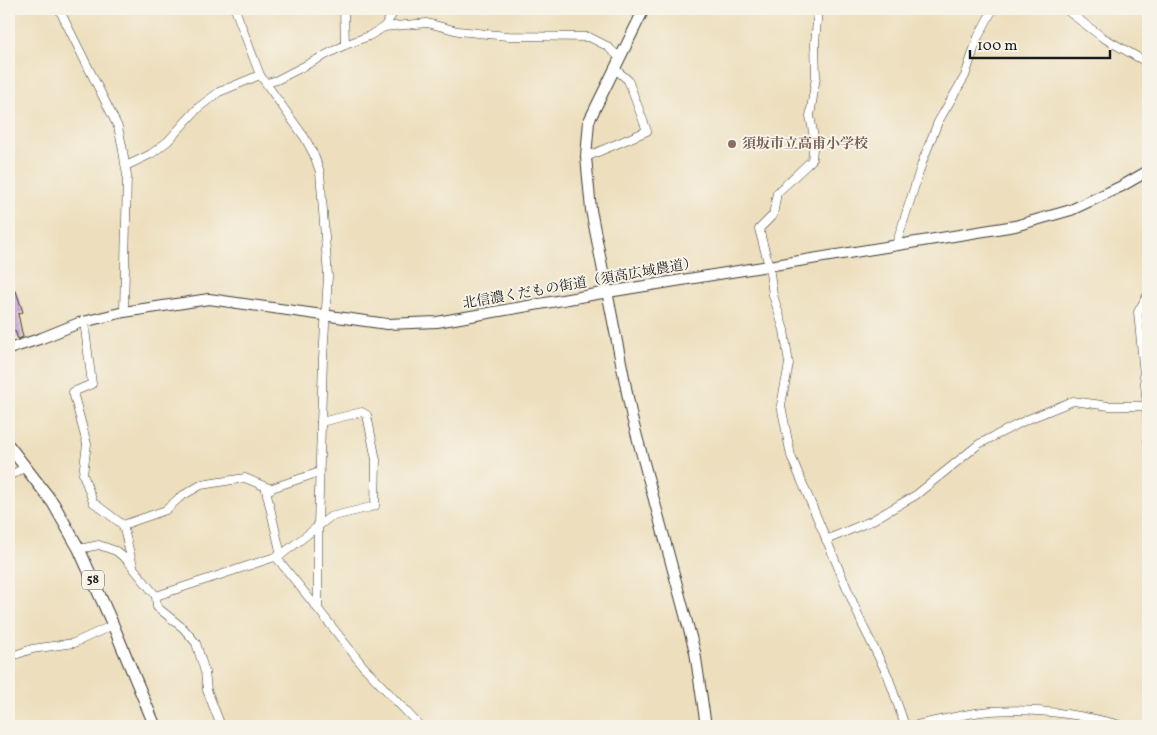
<svg xmlns="http://www.w3.org/2000/svg" width="1157" height="735" viewBox="0 0 1157 735" font-family="Vollkorn,'Noto Serif JP',serif">
<style>
.building{fill:url(#building-hatch)}
.lines{fill:none;stroke-linecap:round;stroke-linejoin:round}
.street-casing{stroke:#3b3934;stroke-width:9}
.secondary-casing{stroke:#3b3934;stroke-width:12}
.primary-casing{stroke:#3b3934;stroke-width:13}
.street{stroke:#fff;stroke-width:8}
.secondary{stroke:#fff;stroke-width:10}
.primary{stroke:#fff;stroke-width:11}
.education-dot{fill:#8d6e63;stroke:#f7f3e8;stroke-width:2}
.labels{text-anchor:middle;dominant-baseline:central;stroke-width:4;stroke-linejoin:round;paint-order:stroke}
.shield{fill:#f7f3e8;stroke:#5e5c59;stroke-width:1}
.shield-label{font-size:12px;font-weight:bold;fill:#1c1c1c}
.education-label{font-size:14px;font-weight:bold;fill:#785e54;stroke:#f7f3e8;text-anchor:start}
.street-label{font-size:14px;fill:#1c1c1c;stroke:#f7f3e8}
</style>
<defs>
<pattern id="building-hatch" width="6" height="6" patternUnits="userSpaceOnUse" patternTransform="scale(1.25)"><rect width="6" height="6" fill="#c49dd9"/><path d="M-1 1l2-2M0 6l6-6M5 7l2-2" fill="none" stroke="#9e7faf"/></pattern>
</defs>
<rect width="100%" height="100%" fill="#f7f3e8"/>
<filter id="ink" filterUnits="userSpaceOnUse"><feTurbulence type="fractalNoise" baseFrequency=".02" numOctaves="2"/><feDisplacementMap in="SourceGraphic" scale="10" xChannelSelector="R" yChannelSelector="G"/><feConvolveMatrix kernelMatrix="1 2 1 2 8 2 1 2 1" color-interpolation-filters="sRGB"/></filter>
<filter id="wash" filterUnits="userSpaceOnUse"><feTurbulence type="fractalNoise" baseFrequency=".0096" numOctaves="4" result="noise"/><feDisplacementMap in="SourceGraphic" scale="20" xChannelSelector="R" yChannelSelector="G"/><feGaussianBlur stdDeviation="1.12" result="paint"/><feColorMatrix in="noise" values="0 0 0 0 0 0 0 0 0 0 0 0 0 0 0 0 0 1.4 0 .05"/><feComposite in="paint" operator="in"/></filter>
<g filter="url(#wash)">
<rect width="100%" height="100%" fill="#eddfbd"/>
<g id="blocks">
<polygon class="building" points="16,291 23,312 18,314 23,337 18,339 15,331 9,332 9,324 12,323 9,314 9,294"/>
</g>
</g>
<g filter="url(#ink)">
<use href="#blocks" fill-opacity="0" stroke="#3b3934" stroke-width="1"/>
<g class="lines">
<defs>
<g id="street">
<polyline points="59,9 118,127 122,145 127,176 124,312"/>
<polyline points="235,9 260,75 305,138 314,155 320,172 328,276 323,358 318,526 318,609 363,666 420,726"/>
<polyline points="344,9 345,45"/>
<polyline points="818,9 815,43 816,77 810,116 814,137 812,160 777,193 773,215 759,229 769,266 773,295 784,330 789,364 781,405 791,456 863,626 888,676 905,726"/>
<polyline points="1065,9 1102,37 1148,63"/>
<polyline points="384,27 396,9"/>
<polyline points="267,83 277,80 345,45 369,36 384,27 427,23 458,31 507,36 589,37 607,46 620,58"/>
<polyline points="586,157 647,131 628,80 614,68"/>
<polyline points="126,166 151,154 168,141 199,107 219,92 260,75"/>
<polyline points="896,245 923,160 938,122 965,76 978,37 993,9"/>
<polyline points="1148,294 1138,312 1147,406 1148,441"/>
<polyline points="84,321 92,384 73,392 87,444 83,474 93,502 123,525"/>
<polyline points="9,476 24,468"/>
<polyline points="826,540 871,521 916,495 979,444 1026,420 1073,401 1109,406 1148,406"/>
<polyline points="79,549 99,545 116,551 127,560 156,596 157,607 183,628 196,643 205,672 207,690 221,726"/>
<polyline points="281,555 266,490 320,472"/>
<polyline points="276,557 318,609"/>
<polyline points="133,566 123,525 166,510 180,497 201,485 245,478 271,489"/>
<polyline points="156,596 281,555 330,517 375,506 376,460 367,415 362,412 321,422"/>
<polyline points="9,657 32,649 74,643 113,625"/>
<path d="M912 726C938 721 965 713 991 711 1036 708 1081 714 1124 726"/>
</g>
<g id="secondary">
<polyline points="644,9 589,121 586,157 591,210 632,418 695,652 706,726"/>
<polyline points="9,349 42,338 79,323 124,312 209,299 387,324 437,322 608,292 1015,226 1071,210 1122,186 1148,171"/>
</g>
<polyline id="primary" points="9,446 53,503 79,549 113,625 155,726"/>
</defs>
<use href="#street" class="street-casing"/>
<use href="#secondary" class="secondary-casing"/>
<use href="#primary" class="primary-casing"/>
<use href="#street" class="street"/>
<use href="#secondary" class="secondary"/>
<use href="#primary" class="primary"/>
</g>
</g>
<circle class="education-dot" cx="732" cy="144" r="5"/>
<g class="labels">
<rect class="shield" x="82" y="570.5" width="22" height="19" rx="4"/>
<g class="shield-label">
<text x="93" y="580">58</text>
</g>
<g class="education-label">
<text x="742" y="144">須坂市立高甫小学校</text>
</g>
<g class="street-label">
<text transform="translate(580 284) rotate(-10)">北信濃くだもの街道（須高広域農道）</text>
</g>
</g>
<rect width="1157" height="735" fill="none" stroke="#f7f3e8" stroke-width="30"/>
<path d="M970 50v8h140v-8" fill="none" stroke="#1c1c1c" stroke-width="2.5"/>
<text x="977" y="50" font-size="15" fill="#1c1c1c" stroke="#f7f3e8" stroke-width="4" paint-order="stroke">100 m</text>
</svg>
